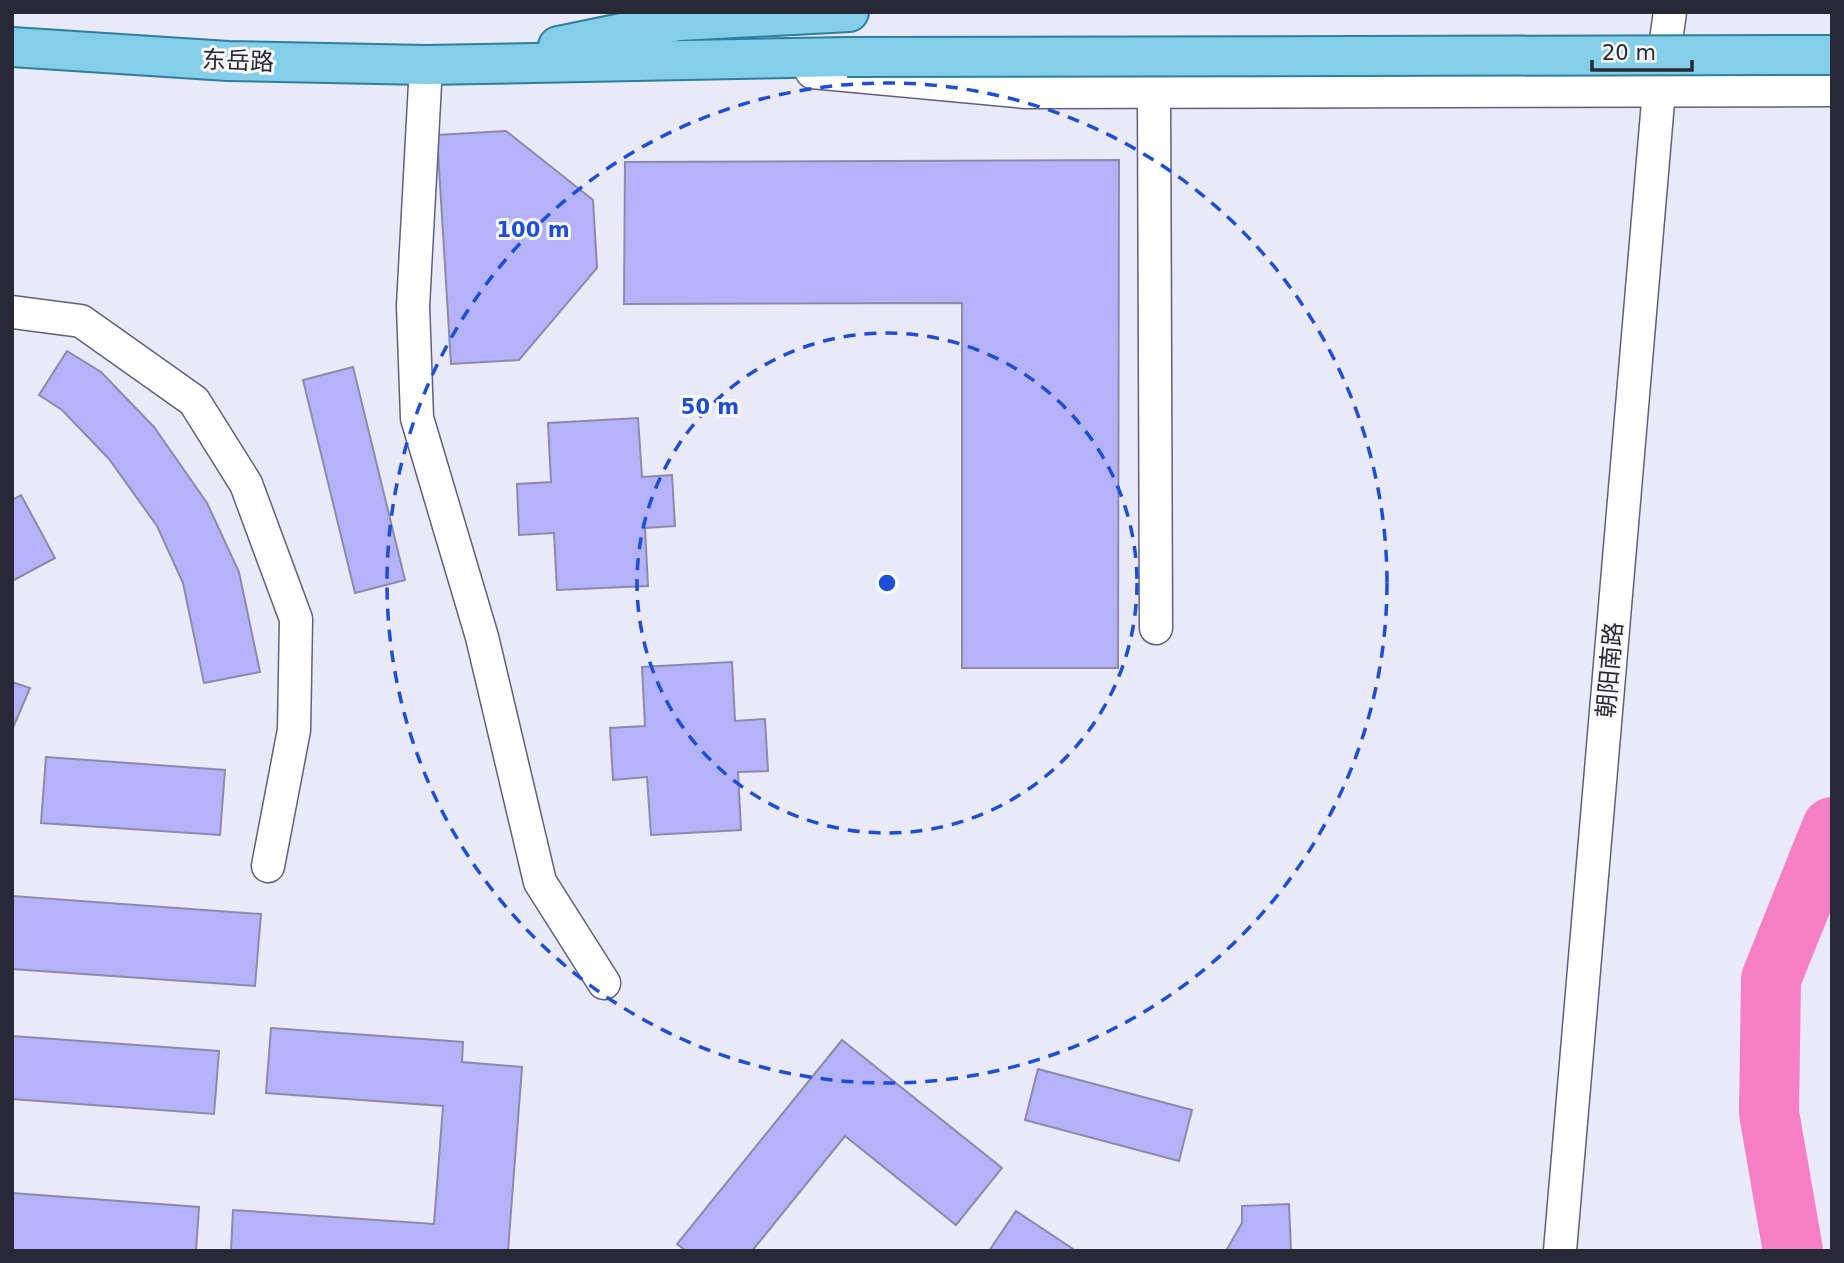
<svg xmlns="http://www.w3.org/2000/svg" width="1844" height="1263" viewBox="0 0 1844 1263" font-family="'DejaVu Sans','Noto Sans SC',sans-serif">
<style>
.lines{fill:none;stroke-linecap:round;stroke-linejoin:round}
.river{stroke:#f77fc4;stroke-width:60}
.building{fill:#b6b2f9;stroke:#8b8aad;stroke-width:2}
.minor-casing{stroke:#605f80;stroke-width:35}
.major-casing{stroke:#2e7e9f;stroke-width:42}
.minor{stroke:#fff;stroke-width:32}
.major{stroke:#83cee8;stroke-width:38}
.major-bridge-casing{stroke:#2e7e9f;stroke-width:42;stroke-linecap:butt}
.major-bridge{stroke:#83cee8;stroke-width:38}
.ring{fill:none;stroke:#1d4ed8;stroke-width:3.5;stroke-dasharray:12 9}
.labels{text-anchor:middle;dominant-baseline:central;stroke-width:6;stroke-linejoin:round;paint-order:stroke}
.street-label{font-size:24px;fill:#282836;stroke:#f8f8f8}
.centre{fill:#1d4ed8;stroke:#f8f8f8;stroke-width:3.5}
.ring-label{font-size:21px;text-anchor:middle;font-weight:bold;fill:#1d4ed8;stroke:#f8f8f8;stroke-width:6;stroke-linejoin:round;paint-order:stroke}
</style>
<rect width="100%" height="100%" fill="#e9e9f9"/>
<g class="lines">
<polyline class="river" points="1793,1251 1769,1113 1771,979 1832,827"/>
</g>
<g class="building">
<polygon points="506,131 593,200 597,268 519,360 451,364 437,135"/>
<polygon points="1119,160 1118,668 962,668 962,303 624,304 625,162"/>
<polygon points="67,351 101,372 154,427 207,503 239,572 260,672 204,683 183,583 157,526 109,459 62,410 39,395"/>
<polygon points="353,367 405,580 355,593 303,380"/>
<polygon points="638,418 642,477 672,475 675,526 645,528 648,586 557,590 554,533 519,535 517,484 551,482 548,423"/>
<polygon points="21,495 55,558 12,581 12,500"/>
<polygon points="732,662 735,721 765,719 768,771 738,772 741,830 651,835 647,777 613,780 610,728 645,726 642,667"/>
<polygon points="12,682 30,688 12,730"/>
<polygon points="46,757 225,770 220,835 41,823"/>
<polygon points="12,896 261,914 255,986 12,969"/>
<polygon points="271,1028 463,1042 462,1062 522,1067 508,1251 231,1251 233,1210 434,1224 443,1106 266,1093"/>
<polygon points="12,1036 219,1051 214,1114 12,1099"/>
<polygon points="842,1040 1002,1168 956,1225 845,1136 752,1251 686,1251 677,1244"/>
<polygon points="1038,1069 1192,1110 1179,1161 1025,1120"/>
<polygon points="12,1193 199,1207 196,1251 12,1251"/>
<polygon points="1289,1204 1291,1251 1226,1251 1242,1223 1242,1206"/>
<polygon points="1016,1211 1076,1251 989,1251"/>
</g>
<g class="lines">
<defs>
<g id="minor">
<polyline points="426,65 413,306 417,418 482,637 540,882 604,983"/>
<polyline points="812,72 1026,92 1832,90"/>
<polyline points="1154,93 1156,628"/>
<polyline points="12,312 81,321 194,401 246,484 296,619 294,730 268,866"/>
<polyline points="1560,1251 1659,90 1670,12"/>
</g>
<g id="major">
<polyline points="558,46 679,21 849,12"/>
<polyline points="12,47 228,61 426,65 847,57"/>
</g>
</defs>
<use href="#minor" class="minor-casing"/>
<use href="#major" class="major-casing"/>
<use href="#minor" class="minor"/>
<use href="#major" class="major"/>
<defs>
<polyline id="major-bridge" points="847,57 1832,55"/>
</defs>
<use href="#major-bridge" class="major-bridge-casing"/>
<use href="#major-bridge" class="major-bridge"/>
</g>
<g class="ring">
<circle cx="887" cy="583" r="250"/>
<circle cx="887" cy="583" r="500"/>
</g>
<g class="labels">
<g class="street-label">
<text transform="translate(238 61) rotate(2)">东岳路</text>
<text transform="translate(1610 670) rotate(-85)">朝阳南路</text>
</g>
</g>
<circle cx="887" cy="583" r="10" class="centre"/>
<g class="ring-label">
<text x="533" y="237">100 m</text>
<text x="710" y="414">50 m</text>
</g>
<rect width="1844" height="1263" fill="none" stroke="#282836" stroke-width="28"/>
<path d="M1592 60v10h100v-10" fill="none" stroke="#282836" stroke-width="3.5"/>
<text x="1602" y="60" font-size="21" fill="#282836" stroke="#f8f8f8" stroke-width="5" paint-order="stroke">20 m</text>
</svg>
